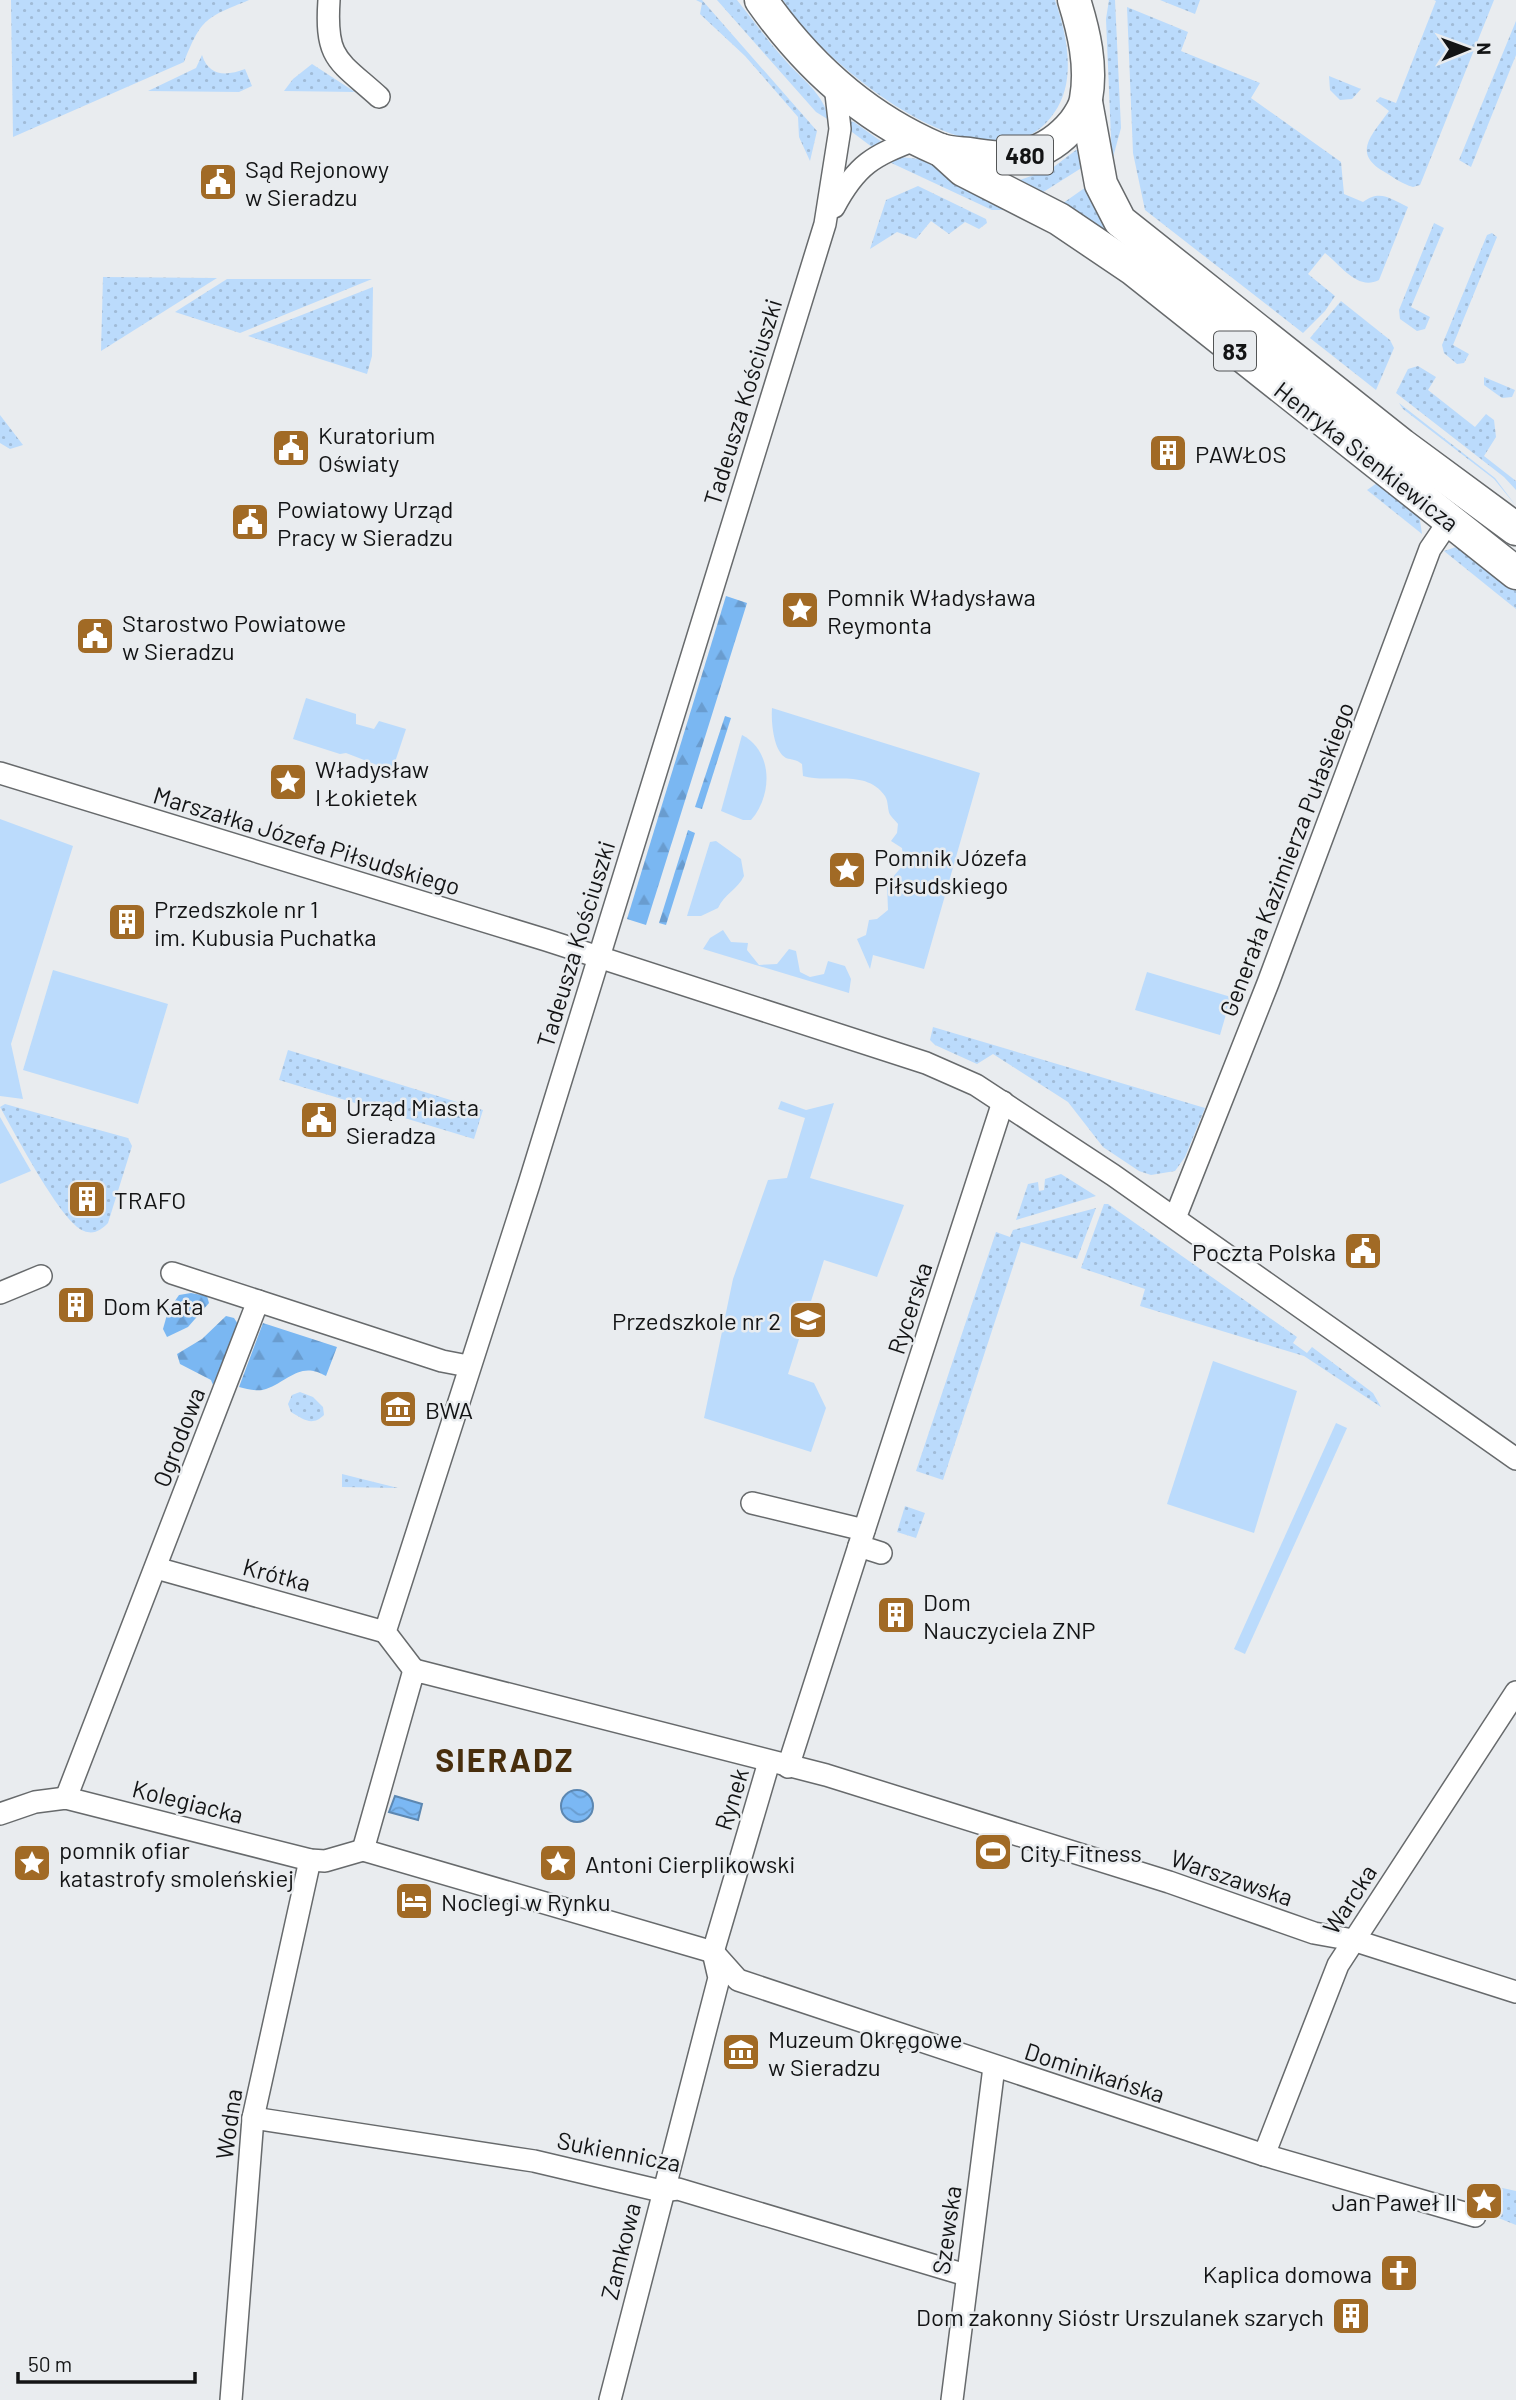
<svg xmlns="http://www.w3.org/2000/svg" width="1516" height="2400" viewBox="0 0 1516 2400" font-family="Barlow,sans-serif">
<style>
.grass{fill:url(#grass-dots)}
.forest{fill:url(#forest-firs)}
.green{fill:#bbdbfc}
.water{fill:url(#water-waves);stroke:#5c87b1;stroke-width:2}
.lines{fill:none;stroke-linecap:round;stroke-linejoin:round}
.street-casing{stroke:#676a6c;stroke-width:24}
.primary-casing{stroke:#676a6c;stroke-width:35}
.street{stroke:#fff;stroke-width:21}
.primary{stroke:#fff;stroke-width:32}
.labels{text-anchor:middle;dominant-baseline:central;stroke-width:5;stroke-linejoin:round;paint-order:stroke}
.shield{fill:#e9ecef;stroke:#535556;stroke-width:2}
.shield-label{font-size:23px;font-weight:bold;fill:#131415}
.poi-label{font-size:24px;fill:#131415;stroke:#e9ecef;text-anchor:start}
.street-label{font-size:24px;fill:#131415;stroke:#e9ecef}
.district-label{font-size:32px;font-weight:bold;letter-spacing:2px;fill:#482e0d;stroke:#e9ecef}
</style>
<defs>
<pattern id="grass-dots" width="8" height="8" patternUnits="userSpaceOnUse" patternTransform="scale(1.75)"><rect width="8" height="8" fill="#bbdbfc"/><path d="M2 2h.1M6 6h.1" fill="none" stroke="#a0bbd7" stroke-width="1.8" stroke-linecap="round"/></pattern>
<pattern id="forest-firs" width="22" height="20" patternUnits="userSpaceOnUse" patternTransform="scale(1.75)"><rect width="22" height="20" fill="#7ab7f2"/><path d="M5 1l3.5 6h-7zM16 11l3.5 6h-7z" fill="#699ccf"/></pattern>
<pattern id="water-waves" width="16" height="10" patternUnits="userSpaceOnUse" patternTransform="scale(1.75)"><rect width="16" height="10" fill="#7bb8f4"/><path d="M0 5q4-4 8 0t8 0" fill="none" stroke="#699dd0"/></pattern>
</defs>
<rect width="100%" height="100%" fill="#e9ecef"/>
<g class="grass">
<path d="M11 0H249C206 18 202 17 184 62L13 137Z"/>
<polygon points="696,0 702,0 817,131 810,161 799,137 798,117 745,56 700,14 702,3"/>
<path d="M717 0H737C753 20 768 41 785 60 801 79 824 93 829 120L816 112Z"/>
<path d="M783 0H1055C1067 35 1077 81 1054 113 993 204 819 62 783 0Z"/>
<polygon points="1109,0 1115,0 1121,128 1112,161 1106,19"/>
<polygon points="1160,0 1200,0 1195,14"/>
<path d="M1434 0H1494L1420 185 1413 187C1402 184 1393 177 1383 171 1351 152 1374 133 1389 111L1376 101 1380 97 1396 103 1436 1Z"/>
<path d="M1127 7 1188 32 1181 51 1260 83 1251 98 1341 162 1344 194 1363 202C1380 189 1391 199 1408 207L1379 280C1357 291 1341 265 1325 253L1308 274 1335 296 1325 311 1303 333 1145 210 1133 153Z"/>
<polygon points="1516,21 1516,55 1471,167 1459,160"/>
<path d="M202 55C209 77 227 76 245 69L252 86 239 92 148 91 196 68Z"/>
<polygon points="312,64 355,92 284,91 293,79"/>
<polygon points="1329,76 1361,89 1352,99 1340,100 1330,90"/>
<polygon points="849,121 854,122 882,142 872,147 848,129"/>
<polygon points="1076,150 1081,150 1083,167 1037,196 1017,181 1051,169"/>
<polygon points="900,157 919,159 1023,210 992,210 885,160"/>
<polygon points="918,186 986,219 987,223 979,229 965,222 949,234 931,221 916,239 897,232 870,249 886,200"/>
<polygon points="1086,187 1097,213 1139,255 1056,208"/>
<polygon points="1434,223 1444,228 1411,307 1430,317 1425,329 1417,331 1400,319 1399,310"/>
<polygon points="1492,233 1497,237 1453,345 1469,354 1464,363 1457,364 1444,353 1442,345 1487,235"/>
<polygon points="103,277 217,278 101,351"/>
<polygon points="227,279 372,279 240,333 175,312"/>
<polygon points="373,287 372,356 367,374 248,336"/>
<polygon points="1341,301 1390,340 1394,348 1376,390 1310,338"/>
<polygon points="1418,366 1436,377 1428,390 1475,427 1486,414 1494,420 1496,437 1484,456 1516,481 1516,490 1504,477 1396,393 1408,369"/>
<polygon points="1484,377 1515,390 1512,397 1502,398 1484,385"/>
<polygon points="1399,403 1495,478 1516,506 1494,479 1403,409"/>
<polygon points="0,415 23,445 10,449 0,443"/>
<polygon points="1377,483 1385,483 1419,514 1422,534 1367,490"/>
<polygon points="1456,547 1467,547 1516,582 1516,609 1444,551"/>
<polygon points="933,1027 1205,1108 1185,1157 1175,1171 1151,1175 1139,1171 1103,1147 1068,1102 993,1054 977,1064 935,1045 930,1040"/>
<polygon points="288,1050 483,1110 474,1139 279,1080"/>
<path d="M5 1104 128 1138 132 1146 108 1223C101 1230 94 1235 84 1231 61 1223 14 1131 0 1107Z"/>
<polygon points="1061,1174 1096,1196 1016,1220 1028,1184 1038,1182 1039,1191 1044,1190 1045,1179"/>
<polygon points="1104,1204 1108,1204 1297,1337 1293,1343 1307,1353 1312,1347 1373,1393 1381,1407 1304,1356 1140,1306 1145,1289 1081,1268"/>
<polygon points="1096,1208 1077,1259 1021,1242 943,1480 916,1471 996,1232 1010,1237 1013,1230"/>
<path d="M300 1392 313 1397 323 1407 324 1415C312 1427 303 1419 291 1412L288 1404 292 1395Z"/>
<polygon points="342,1474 398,1488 342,1487"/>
<polygon points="905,1506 925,1513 916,1538 897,1532"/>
<polygon points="1498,2187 1516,2191 1516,2225 1491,2215 1498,2208 1498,2193 1489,2188 1478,2189"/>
</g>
<g class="forest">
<polygon points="726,596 747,603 646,925 627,919"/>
<polygon points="725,716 731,718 702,809 695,807"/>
<polygon points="688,830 695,833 666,925 659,923"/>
<polygon points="191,1293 207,1296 209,1303 188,1327 167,1337 163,1329 168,1311 179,1295"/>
<polygon points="226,1316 234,1318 238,1324 213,1385 211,1380 180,1364 177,1354 202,1339"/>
<path d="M263 1323 337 1347 326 1376C300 1361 290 1380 266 1389 258 1392 247 1389 239 1387Z"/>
</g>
<g class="green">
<polygon points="306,698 356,714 356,724 374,729 379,721 406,729 393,768 390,770 346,753 340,754 293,739"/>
<path d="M772 708 980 773 924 969 873 955 870 969 857 939 866 935 869 920 877 919 888 910 887 884 904 864 902 848 891 841 897 833 898 824C896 821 893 819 891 816 887 812 889 802 885 796 866 768 828 784 803 776L802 764C796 759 792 760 786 758 773 751 771 720 772 708Z"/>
<path d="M742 735C773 751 773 795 751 820H743L721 811Z"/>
<polygon points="0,819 73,846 11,1044 23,1099 0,1096"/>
<path d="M716 841 741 859 744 876C738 889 724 894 718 908L701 916H687L710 842Z"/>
<polygon points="723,930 731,942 748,943 747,950 759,965 777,964 789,949 796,951 800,972 810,977 824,974 828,961 845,966 851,979 849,993 703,949 710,938"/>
<polygon points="53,970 168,1004 138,1104 23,1070"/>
<polygon points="1147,972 1231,997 1220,1035 1135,1010"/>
<polygon points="781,1101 806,1110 834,1103 810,1178 904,1205 877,1277 824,1260 788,1374 814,1383 826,1408 811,1452 704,1418 733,1279 768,1180 787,1178 805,1118 778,1109"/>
<polygon points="0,1117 31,1171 0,1184"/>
<polygon points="1213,1361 1297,1391 1254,1533 1167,1504"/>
<polygon points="1336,1423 1347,1428 1245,1654 1234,1649"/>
</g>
<g class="water">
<circle cx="577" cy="1806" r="16"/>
<polygon points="395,1796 422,1804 418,1820 389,1812"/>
</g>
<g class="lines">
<defs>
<g id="street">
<path d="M329 0C325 60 338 60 379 97"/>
<path d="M834 207C857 164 873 156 917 139"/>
<polyline points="0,773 546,940 926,1063 976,1085 1113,1175 1516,1459"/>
<polyline points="1175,1218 1268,983 1430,549 1449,521"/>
<polyline points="172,1273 258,1301"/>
<polyline points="0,1293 41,1276"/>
<polyline points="752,1503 864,1530"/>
<polyline points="859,1546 1003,1102"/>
<polyline points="156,1568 385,1632"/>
<polyline points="414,1670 385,1632 529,1184 825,224 840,129 835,85"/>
<polyline points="788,1767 859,1546 881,1553"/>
<polyline points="66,1798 258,1301 442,1361 468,1366"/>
<polyline points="0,1814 35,1802 66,1798 310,1860 325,1861 363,1850"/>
<polyline points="363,1850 414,1670 826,1775 1169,1882 1314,1933 1353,1940 1516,1992"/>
<polyline points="363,1850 713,1952"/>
<polyline points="713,1952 738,1980 1264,2155 1475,2216"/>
<polyline points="253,2118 534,2161 661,2191 678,2189 966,2275"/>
<polyline points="1264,2155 1338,1965 1516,1692"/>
<polyline points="231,2400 253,2118 310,1860"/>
<polyline points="610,2400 719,1978 713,1952 769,1762"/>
<polyline points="952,2400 994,2067"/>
</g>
<g id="primary">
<path d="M761 0C806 64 865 118 938 149 947 153 959 153 969 154 1011 162 1045 158 1074 123 1079 116 1085 108 1086 99 1092 66 1084 32 1074 0"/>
<polyline points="1086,102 1101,184 1120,221 1402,445 1516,529"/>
<polyline points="941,150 963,170 1059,219 1133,269 1516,573"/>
</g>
</defs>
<use href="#street" class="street-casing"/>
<use href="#primary" class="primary-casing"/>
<use href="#street" class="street"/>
<use href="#primary" class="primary"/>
</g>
<defs>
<symbol id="civic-square" viewBox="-11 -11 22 22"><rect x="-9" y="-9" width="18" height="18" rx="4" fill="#a16a25" stroke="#e9ecef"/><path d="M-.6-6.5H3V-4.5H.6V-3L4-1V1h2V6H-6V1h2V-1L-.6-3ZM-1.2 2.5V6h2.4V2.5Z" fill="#fff"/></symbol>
<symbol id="building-square" viewBox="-11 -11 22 22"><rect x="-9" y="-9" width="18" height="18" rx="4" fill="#a16a25" stroke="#e9ecef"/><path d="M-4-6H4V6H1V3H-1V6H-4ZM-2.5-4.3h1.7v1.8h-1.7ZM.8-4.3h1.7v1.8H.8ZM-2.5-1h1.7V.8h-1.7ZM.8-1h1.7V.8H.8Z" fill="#fff"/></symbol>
<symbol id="sight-square" viewBox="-11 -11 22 22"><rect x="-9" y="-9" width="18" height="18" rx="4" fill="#a16a25" stroke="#e9ecef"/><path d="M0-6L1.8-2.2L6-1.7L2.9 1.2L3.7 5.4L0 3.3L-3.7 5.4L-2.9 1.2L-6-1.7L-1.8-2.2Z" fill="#fff"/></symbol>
<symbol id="school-square" viewBox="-11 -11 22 22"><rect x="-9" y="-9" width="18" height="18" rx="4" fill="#a16a25" stroke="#e9ecef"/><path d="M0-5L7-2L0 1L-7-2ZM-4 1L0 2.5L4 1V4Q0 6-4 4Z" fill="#fff"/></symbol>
<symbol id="museum-square" viewBox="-11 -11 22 22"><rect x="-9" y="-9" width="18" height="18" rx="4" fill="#a16a25" stroke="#e9ecef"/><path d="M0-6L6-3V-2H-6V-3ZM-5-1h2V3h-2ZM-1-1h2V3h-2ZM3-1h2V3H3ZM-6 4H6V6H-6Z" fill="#fff"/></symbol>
<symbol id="stadium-square" viewBox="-11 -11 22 22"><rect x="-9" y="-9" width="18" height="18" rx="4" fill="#a16a25" stroke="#e9ecef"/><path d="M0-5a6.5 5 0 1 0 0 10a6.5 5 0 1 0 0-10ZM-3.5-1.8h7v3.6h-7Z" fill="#fff"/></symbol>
<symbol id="hotel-square" viewBox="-11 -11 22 22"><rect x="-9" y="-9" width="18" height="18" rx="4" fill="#a16a25" stroke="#e9ecef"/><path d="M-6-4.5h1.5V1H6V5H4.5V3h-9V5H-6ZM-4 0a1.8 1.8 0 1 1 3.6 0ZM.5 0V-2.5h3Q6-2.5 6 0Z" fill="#fff"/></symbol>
<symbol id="church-square" viewBox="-11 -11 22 22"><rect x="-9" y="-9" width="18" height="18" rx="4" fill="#a16a25" stroke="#e9ecef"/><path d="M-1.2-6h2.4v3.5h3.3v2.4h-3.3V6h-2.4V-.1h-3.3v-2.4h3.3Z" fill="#fff"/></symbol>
</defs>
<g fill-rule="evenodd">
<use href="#civic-square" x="196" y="160" width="44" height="44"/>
<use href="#civic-square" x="269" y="426" width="44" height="44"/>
<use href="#building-square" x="1146" y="431" width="44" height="44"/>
<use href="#civic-square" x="228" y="500" width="44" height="44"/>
<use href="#sight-square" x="778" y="588" width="44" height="44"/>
<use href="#civic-square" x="73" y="614" width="44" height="44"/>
<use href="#sight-square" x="266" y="760" width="44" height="44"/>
<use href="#sight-square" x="825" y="848" width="44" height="44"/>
<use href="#building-square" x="105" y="900" width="44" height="44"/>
<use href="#civic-square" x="297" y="1098" width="44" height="44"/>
<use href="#building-square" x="65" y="1177" width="44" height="44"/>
<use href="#civic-square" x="1341" y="1229" width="44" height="44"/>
<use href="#building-square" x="54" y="1283" width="44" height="44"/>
<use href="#school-square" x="786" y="1298" width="44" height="44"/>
<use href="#museum-square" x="376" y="1387" width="44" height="44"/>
<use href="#building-square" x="874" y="1593" width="44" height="44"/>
<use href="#stadium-square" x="971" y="1830" width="44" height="44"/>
<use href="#sight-square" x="10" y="1841" width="44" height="44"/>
<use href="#sight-square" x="536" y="1841" width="44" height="44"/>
<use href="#hotel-square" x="392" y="1879" width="44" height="44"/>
<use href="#museum-square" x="719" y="2030" width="44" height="44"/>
<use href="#sight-square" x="1462" y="2179" width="44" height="44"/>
<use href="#church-square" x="1377" y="2251" width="44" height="44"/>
<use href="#building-square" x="1329" y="2294" width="44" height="44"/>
</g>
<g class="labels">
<g class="shield">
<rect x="997" y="135.5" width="56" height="39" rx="5"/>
<rect x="1214" y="331.5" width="42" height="39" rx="5"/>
</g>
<g class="shield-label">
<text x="1025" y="155">480</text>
<text x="1235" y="351">83</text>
</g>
<g class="poi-label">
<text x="245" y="168">Sąd Rejonowy<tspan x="245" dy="28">w Sieradzu</tspan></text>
<text x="318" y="434">Kuratorium<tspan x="318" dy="28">Oświaty</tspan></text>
<text x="1195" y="453">PAWŁOS</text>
<text x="277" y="508">Powiatowy Urząd<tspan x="277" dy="28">Pracy w Sieradzu</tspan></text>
<text x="827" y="596">Pomnik Władysława<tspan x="827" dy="28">Reymonta</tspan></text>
<text x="122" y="622">Starostwo Powiatowe<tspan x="122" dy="28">w Sieradzu</tspan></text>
<text x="315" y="768">Władysław<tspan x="315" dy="28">I Łokietek</tspan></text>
<text x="874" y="856">Pomnik Józefa<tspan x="874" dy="28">Piłsudskiego</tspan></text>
<text x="154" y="908">Przedszkole nr 1<tspan x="154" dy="28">im. Kubusia Puchatka</tspan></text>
<text x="346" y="1106">Urząd Miasta<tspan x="346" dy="28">Sieradza</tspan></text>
<text x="114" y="1199">TRAFO</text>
<text x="1336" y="1251" text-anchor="end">Poczta Polska</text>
<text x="103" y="1305">Dom Kata</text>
<text x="781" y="1320" text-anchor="end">Przedszkole nr 2</text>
<text x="425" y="1409">BWA</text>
<text x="923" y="1601">Dom<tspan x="923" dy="28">Nauczyciela ZNP</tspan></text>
<text x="59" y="1849">pomnik ofiar<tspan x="59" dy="28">katastrofy smoleńskiej</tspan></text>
<text x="1020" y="1852">City Fitness</text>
<text x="585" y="1863">Antoni Cierplikowski</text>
<text x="441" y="1901">Noclegi w Rynku</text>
<text x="768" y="2038">Muzeum Okręgowe<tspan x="768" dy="28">w Sieradzu</tspan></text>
<text x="1457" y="2201" text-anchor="end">Jan Paweł II</text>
<text x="1372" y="2273" text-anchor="end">Kaplica domowa</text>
<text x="1324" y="2316" text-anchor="end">Dom zakonny Sióstr Urszulanek szarych</text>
</g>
<g class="street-label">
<text transform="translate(742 402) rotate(-73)">Tadeusza Kościuszki</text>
<text transform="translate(1367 456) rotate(38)">Henryka Sienkiewicza</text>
<text transform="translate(307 840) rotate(17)">Marszałka Józefa Piłsudskiego</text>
<text transform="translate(1286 859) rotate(-69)">Generała Kazimierza Pułaskiego</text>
<text transform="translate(575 944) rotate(-73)">Tadeusza Kościuszki</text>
<text transform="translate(909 1308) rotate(-72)">Rycerska</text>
<text transform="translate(178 1437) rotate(-69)">Ogrodowa</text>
<text transform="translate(277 1574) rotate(15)">Krótka</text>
<text transform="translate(731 1799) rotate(-73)">Rynek</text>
<text transform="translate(188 1801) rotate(14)">Kolegiacka</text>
<text transform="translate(1232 1877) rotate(19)">Warszawska</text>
<text transform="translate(1349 1899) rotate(-57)">Warcka</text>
<text transform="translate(1095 2072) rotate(18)">Dominikańska</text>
<text transform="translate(228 2124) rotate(-82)">Wodna</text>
<text transform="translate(619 2151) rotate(11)">Sukiennicza</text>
<text transform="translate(946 2230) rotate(-82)">Szewska</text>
<text transform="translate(620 2251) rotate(-76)">Zamkowa</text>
</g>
<g class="district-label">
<text x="505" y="1759">SIERADZ</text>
</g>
</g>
<g transform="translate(1467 49) rotate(89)" stroke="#e9ecef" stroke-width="5" paint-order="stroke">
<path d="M0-5L12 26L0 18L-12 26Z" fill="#131415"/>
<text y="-10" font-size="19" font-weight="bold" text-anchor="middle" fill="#131415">N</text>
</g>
<path d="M18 2372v10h177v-10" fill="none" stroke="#131415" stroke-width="3.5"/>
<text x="28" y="2372" font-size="21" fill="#131415" stroke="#e9ecef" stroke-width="5" paint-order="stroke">50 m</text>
</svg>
